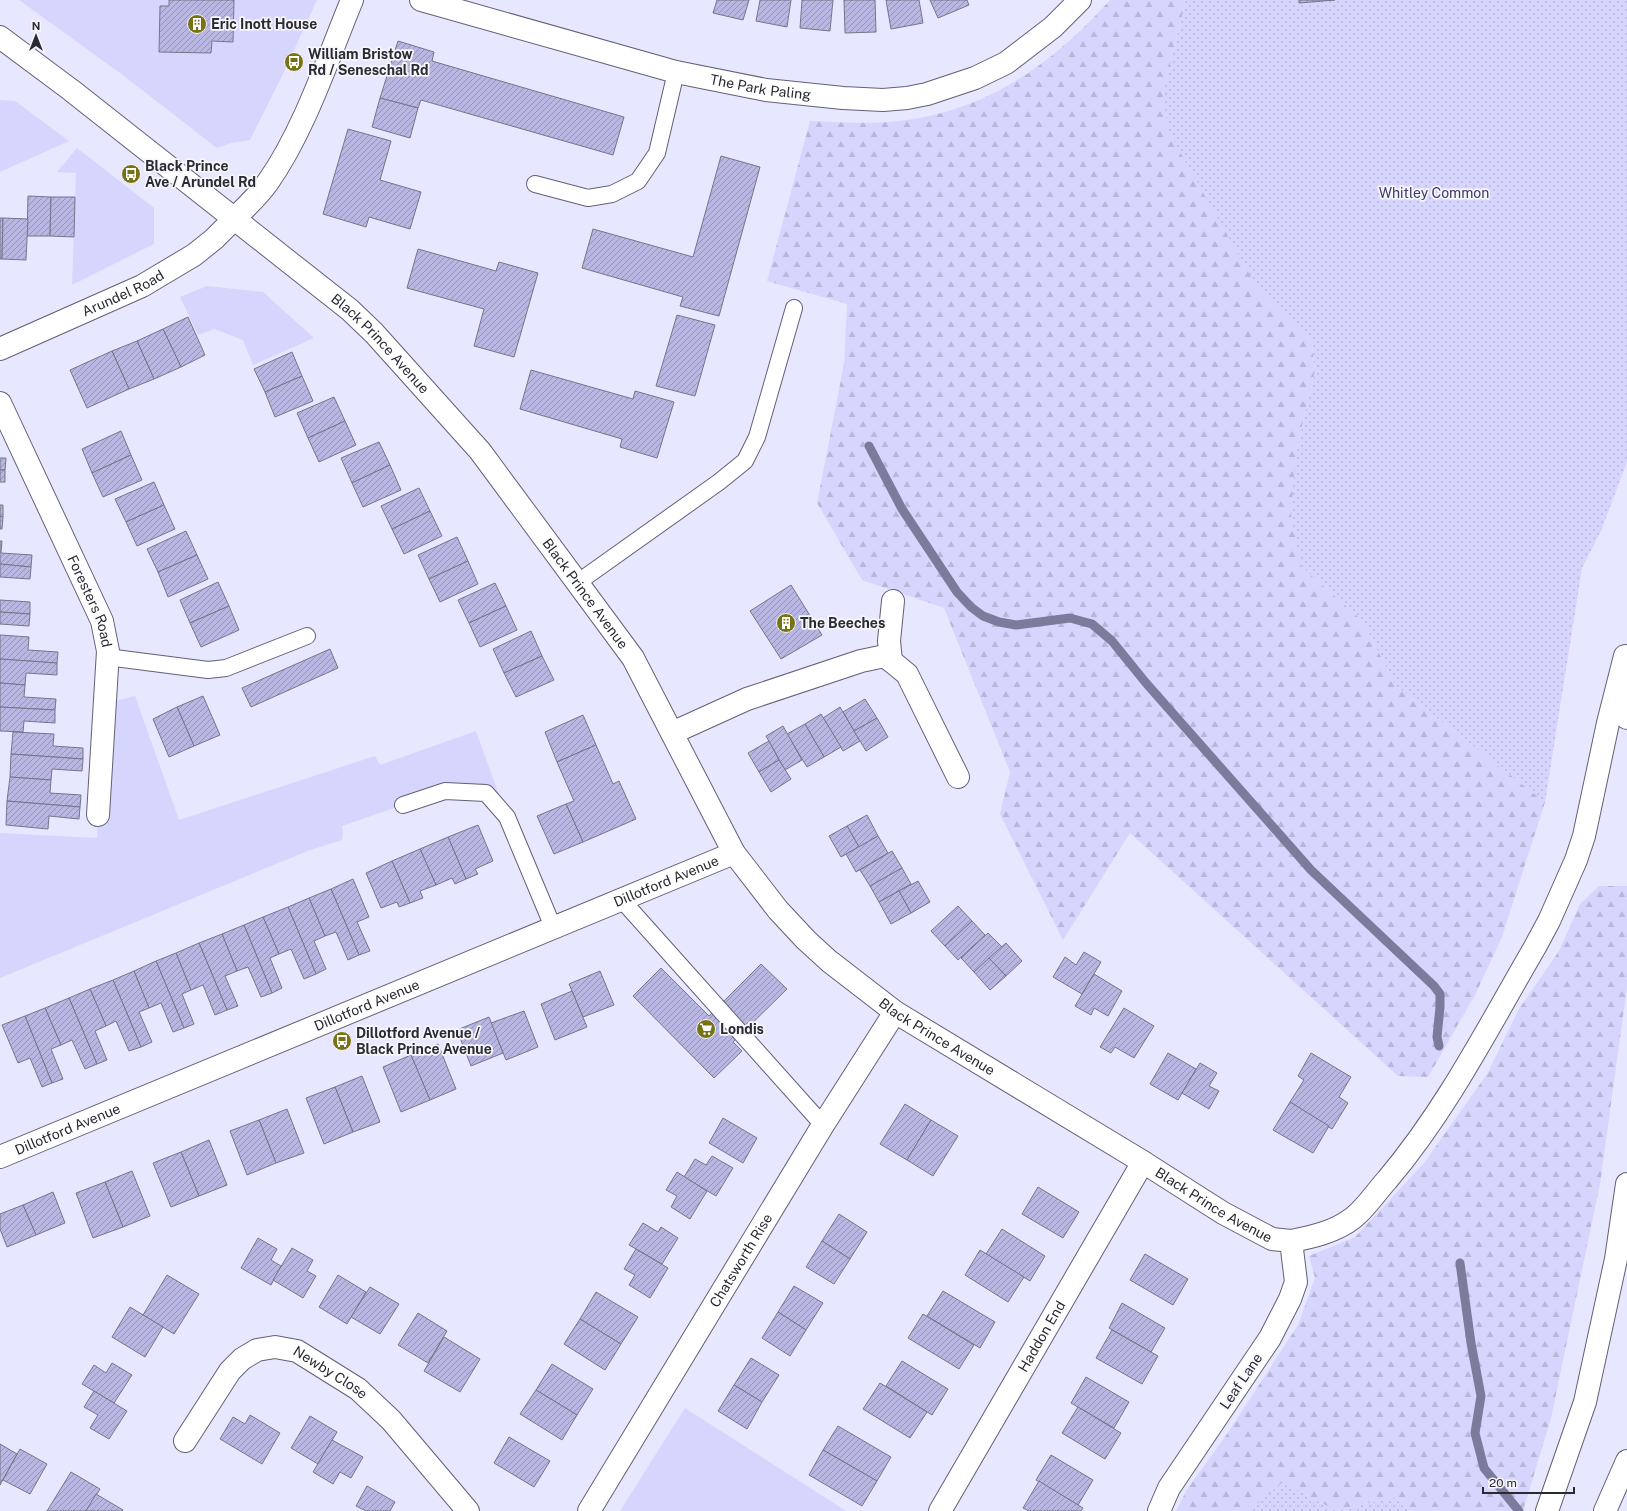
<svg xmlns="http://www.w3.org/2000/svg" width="1627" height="1511" viewBox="0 0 1627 1511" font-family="'Public Sans',sans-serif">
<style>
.grass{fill:#d6d5fe}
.forest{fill:url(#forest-firs)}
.park{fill:url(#park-dots)}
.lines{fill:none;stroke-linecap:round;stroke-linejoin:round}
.stream{stroke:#7c7b9b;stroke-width:9}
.building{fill:url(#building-hatch);stroke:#75758a}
.service-casing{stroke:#616175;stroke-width:18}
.minor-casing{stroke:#616175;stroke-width:24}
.tertiary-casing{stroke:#616175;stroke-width:24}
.trunk-casing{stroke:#616175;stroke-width:24}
.service{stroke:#fff;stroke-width:16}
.minor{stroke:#fff;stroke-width:22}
.tertiary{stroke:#fff;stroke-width:22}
.trunk{stroke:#fff;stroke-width:22}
.labels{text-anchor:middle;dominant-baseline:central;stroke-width:3.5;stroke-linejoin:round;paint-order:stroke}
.poi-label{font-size:14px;font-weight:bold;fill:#2a2a33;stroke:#f6f6fb;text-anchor:start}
.street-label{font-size:14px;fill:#2a2a33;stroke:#f6f6fb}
.park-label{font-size:14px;fill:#3e386d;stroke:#f6f6fb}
</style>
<defs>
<pattern id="forest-firs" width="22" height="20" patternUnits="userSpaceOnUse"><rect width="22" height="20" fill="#d6d5fe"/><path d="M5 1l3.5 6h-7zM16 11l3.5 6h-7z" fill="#b8b7da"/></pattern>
<pattern id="park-dots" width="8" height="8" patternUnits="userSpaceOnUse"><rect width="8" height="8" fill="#d6d5fe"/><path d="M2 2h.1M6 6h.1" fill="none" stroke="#b8b7da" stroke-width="1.8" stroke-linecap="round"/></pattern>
<pattern id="building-hatch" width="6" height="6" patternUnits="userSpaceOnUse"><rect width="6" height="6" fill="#b8b7e1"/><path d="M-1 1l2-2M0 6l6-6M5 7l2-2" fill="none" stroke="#9695b7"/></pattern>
</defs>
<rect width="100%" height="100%" fill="#e7e7ff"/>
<g class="grass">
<polygon points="19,0 169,0 169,6 160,6 159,52 211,53 212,41 233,42 234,0 317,0 281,78 250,140 231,143 217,148 120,73"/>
<polygon points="0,100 15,101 69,141 0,172"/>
<polygon points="77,148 154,208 154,244 72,285 76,173 57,172"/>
<polygon points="207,286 263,292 314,338 253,365 243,340 214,329 198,335 180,297"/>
<polygon points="135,696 179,820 375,756 380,765 476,731 507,817 486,793 403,805 342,826 343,833 342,840 310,850 0,978 0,833 97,838 105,704"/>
<polygon points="685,1408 846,1511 620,1511"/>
</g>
<g class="forest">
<path d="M1110 0H1186L1163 94 1258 289 1312 342 1315 372 1296 452 1301 566 1363 621 1396 686 1545 802 1502 937 1476 993 1428 1077 1398 1076 1130 833 1063 940 1000 814 1010 772 944 608 862 580 817 503 844 364 847 304 767 281 810 121C836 122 863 124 889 122 981 115 1050 67 1110 0Z"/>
<polygon points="1599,886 1627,886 1627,987 1600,1184 1551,1418 1523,1511 1410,1511 1393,1497 1336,1511 1283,1482 1249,1511 1176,1511 1186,1491 1227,1434 1298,1325 1315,1278 1309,1256 1355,1237 1424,1163 1487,1074 1519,1009 1559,951 1580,904"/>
</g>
<g class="park">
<polygon points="1186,0 1627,0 1627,462 1601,531 1582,568 1545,802 1396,686 1363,621 1301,566 1291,515 1296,452 1315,372 1312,342 1258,289 1168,131 1163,94"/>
<polygon points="1283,1482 1336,1511 1249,1511"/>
<polygon points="1393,1497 1410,1511 1337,1511"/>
</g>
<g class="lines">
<g class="stream">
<polyline points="869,446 902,509 957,592 971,607 983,616 999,622 1016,625 1070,618 1092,624 1112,641 1146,683 1311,870 1434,986 1440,994 1440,1007 1437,1037 1439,1046"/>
<polyline points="1460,1263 1471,1343 1481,1396 1475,1433 1484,1468 1519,1511"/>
</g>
</g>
<g class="building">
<polygon points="169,0 234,0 233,42 212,41 211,53 159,52 160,6 169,6"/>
<polygon points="717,0 749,0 743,20 713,13"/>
<polygon points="760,0 791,0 787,27 756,21"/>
<polygon points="802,0 833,0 830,31 800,28"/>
<polygon points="844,0 875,0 876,32 845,33"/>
<polygon points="886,0 919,0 923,23 891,29"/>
<polygon points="930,0 967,0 969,5 938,18"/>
<polygon points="1299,0 1335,0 1299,3"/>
<polygon points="398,41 434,52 432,61 624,117 613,155 421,100 418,108 380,98"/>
<polygon points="380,98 418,108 410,138 372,127"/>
<polygon points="348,129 391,141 380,180 421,192 410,229 369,217 366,227 323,214"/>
<polygon points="721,156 760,167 719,316 680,306 683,297 582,268 593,229 693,257"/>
<polygon points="28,196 51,197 50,236 27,236"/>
<polygon points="51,197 75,197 74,237 50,236"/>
<polygon points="0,218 3,218 2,259 0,259"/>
<polygon points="3,218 28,219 26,260 2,259"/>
<polygon points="418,249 496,271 499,262 538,273 514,357 474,346 484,309 407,288"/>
<polygon points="677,315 715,325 695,396 656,386"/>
<polygon points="188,317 205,355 181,367 163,329"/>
<polygon points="163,329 181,367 154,379 137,341"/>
<polygon points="137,341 154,379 129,389 112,351"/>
<polygon points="112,351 129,389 87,408 70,370"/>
<polygon points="292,352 302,376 265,392 254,369"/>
<polygon points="531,370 633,399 635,391 674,402 657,458 620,447 622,439 520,409"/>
<polygon points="302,376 313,401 275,417 265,392"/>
<polygon points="334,397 345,421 308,438 297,413"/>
<polygon points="345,421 356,445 319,462 308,438"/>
<polygon points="121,431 131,455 92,473 82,449"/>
<polygon points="379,442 390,465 352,483 341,458"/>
<polygon points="131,455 142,480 103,497 92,473"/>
<polygon points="0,458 6,458 5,470 0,470"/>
<polygon points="390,465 401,490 363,507 352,483"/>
<rect x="0" y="470" width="5" height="12"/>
<polygon points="154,482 164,505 126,522 115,499"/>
<polygon points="419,488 430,511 392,529 381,506"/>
<polygon points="0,505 3,505 3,517 0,516"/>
<polygon points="164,505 175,529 137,546 126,522"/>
<polygon points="430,511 442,536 404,554 392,529"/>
<polygon points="0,516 3,517 2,529 0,529"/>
<polygon points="186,531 197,555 158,572 147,549"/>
<polygon points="457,537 468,561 429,579 418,555"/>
<polygon points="0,541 2,541 1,553 32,555 31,567 0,564"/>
<polygon points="197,555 208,579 168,597 158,572"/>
<polygon points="468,561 478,584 440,602 429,579"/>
<polygon points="0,564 31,567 30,579 0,577"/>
<polygon points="218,582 229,606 190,623 180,600"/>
<polygon points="495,583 506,606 469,623 458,600"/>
<polygon points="791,585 822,635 781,659 750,611"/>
<polygon points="0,600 30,602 30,614 0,612"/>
<polygon points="229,606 239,630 201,647 190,623"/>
<polygon points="506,606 517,630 480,647 469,623"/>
<polygon points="0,612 30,614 29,626 0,624"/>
<polygon points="531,631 542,656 504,673 493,649"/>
<polygon points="0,635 29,637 28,650 58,652 57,663 0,659"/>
<polygon points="330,649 338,668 251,707 242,688"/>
<polygon points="542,656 554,680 516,697 504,673"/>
<polygon points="0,659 57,663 57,675 26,673 25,685 0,683"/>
<polygon points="0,683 25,685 24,697 56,699 55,710 0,707"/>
<polygon points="203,696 220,735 194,746 177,707"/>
<polygon points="865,699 877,718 854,731 843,712"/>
<polygon points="0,707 55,710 55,723 24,721 23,732 0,731"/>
<polygon points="177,707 194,746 169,757 153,719"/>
<polygon points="840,707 860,741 843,751 823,718"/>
<polygon points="821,714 841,747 824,757 805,724"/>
<polygon points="583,715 596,745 557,762 545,732"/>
<polygon points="877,718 888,737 866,751 854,731"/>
<polygon points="805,724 824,757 807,767 787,734"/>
<polygon points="783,726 802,760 785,770 766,736"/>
<polygon points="13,732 54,734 53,746 83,748 83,759 11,754"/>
<polygon points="769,741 779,760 759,772 748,753"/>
<polygon points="596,745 613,784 619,781 636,819 583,842 566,804 574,801 557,762"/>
<polygon points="11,754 83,759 82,771 52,769 51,780 10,777"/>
<polygon points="779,760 791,779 771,792 759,772"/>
<polygon points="10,777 51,780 50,793 81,795 80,807 7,801"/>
<polygon points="7,801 80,807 79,819 49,816 48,829 6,825"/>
<polygon points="566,804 583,842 554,854 537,816"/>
<polygon points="867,815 878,836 859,847 847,826"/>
<polygon points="478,825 493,861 475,869 478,874 466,879 448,837"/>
<polygon points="847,826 859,847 841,857 829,836"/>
<polygon points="878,836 888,853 856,872 846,854"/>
<polygon points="448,837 466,879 455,884 452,878 436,885 420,849"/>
<polygon points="420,849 436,885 420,891 423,898 410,903 392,861"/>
<polygon points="892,851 902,868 870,886 860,870"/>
<polygon points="392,861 410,903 399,907 397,902 381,908 366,873"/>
<polygon points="902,868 911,884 879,902 870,886"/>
<polygon points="353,879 369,917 357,922 370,951 359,955 331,889"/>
<polygon points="918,881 930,902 911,913 899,891"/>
<polygon points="331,889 359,955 348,960 336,932 325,936 309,898"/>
<polygon points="899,891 911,913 891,924 879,902"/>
<polygon points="309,898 325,936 314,941 326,969 316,974 288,907"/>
<polygon points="958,906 972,921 945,946 931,931"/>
<polygon points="288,907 316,974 304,979 291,949 279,954 263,917"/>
<polygon points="263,917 279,954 270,958 282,988 272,993 244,925"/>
<polygon points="972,921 985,935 958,960 945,946"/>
<polygon points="244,925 272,993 261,997 248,967 237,971 222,934"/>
<polygon points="988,933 1002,947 974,972 961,958"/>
<polygon points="222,934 237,971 225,976 238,1006 227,1010 199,943"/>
<polygon points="199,943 227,1010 215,1015 203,985 191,990 176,953"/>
<polygon points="1006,943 1022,961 1006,976 989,958"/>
<polygon points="1084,952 1101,962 1082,994 1053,977 1065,957 1076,965"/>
<polygon points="176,953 191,990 182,994 194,1024 184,1028 156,961"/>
<polygon points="989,958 1006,976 990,990 974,972"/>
<polygon points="156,961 184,1028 173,1032 161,1003 149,1008 134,971"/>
<polygon points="761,964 787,989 733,1042 742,1051 714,1078 633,996 661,968 709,1016"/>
<polygon points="134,971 149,1008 139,1012 152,1042 141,1047 113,980"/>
<polygon points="600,971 614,1005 583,1017 569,984"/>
<polygon points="1094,974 1122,991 1108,1016 1094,1008 1091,1015 1075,1006"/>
<polygon points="113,980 141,1047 129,1051 116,1021 106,1026 90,989"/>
<polygon points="90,989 106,1026 95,1031 107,1060 97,1064 69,998"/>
<polygon points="572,991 587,1027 555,1040 541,1004"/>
<polygon points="69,998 97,1064 85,1069 72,1040 61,1045 45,1008"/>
<polygon points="45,1008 61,1045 51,1049 63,1079 52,1083 25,1016"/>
<polygon points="1124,1008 1154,1026 1134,1058 1115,1047 1111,1053 1100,1047"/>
<polygon points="524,1011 538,1047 506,1060 491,1023"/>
<polygon points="25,1016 52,1083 42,1087 30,1058 18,1063 2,1025"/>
<polygon points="489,1017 503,1053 471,1066 457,1030"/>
<polygon points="438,1044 456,1089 430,1100 411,1055"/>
<polygon points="1168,1053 1196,1069 1178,1100 1150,1084"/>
<polygon points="1311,1053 1351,1077 1339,1097 1348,1103 1332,1129 1290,1102 1304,1080 1298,1076"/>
<polygon points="411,1055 430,1100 401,1112 383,1067"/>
<polygon points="1200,1063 1217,1073 1209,1086 1219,1091 1209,1109 1182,1093"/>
<polygon points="362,1076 380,1122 353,1132 335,1087"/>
<polygon points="335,1087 353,1132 324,1144 306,1098"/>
<polygon points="1290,1102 1329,1126 1313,1153 1273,1130"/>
<polygon points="905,1104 931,1120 907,1160 880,1144"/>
<polygon points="287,1109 304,1153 276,1163 259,1120"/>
<polygon points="723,1118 757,1138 743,1163 709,1143"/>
<polygon points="259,1120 276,1163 247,1175 230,1131"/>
<polygon points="931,1120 958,1136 933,1176 907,1160"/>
<polygon points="209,1140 227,1185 199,1196 181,1152"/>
<polygon points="181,1152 199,1196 171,1207 153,1163"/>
<polygon points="712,1156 733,1168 716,1196 684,1177 695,1159 706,1165"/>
<polygon points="132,1171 150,1216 123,1227 105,1182"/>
<polygon points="677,1172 707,1191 690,1219 671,1207 677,1196 666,1190"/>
<polygon points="105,1182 123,1227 93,1238 76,1193"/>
<polygon points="1038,1187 1079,1212 1063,1238 1022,1214"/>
<polygon points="53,1192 65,1223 36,1235 23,1205"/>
<polygon points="23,1205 36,1235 7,1247 0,1229 0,1214"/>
<polygon points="839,1214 867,1232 850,1259 822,1241"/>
<polygon points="643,1223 658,1232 661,1227 678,1238 662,1264 629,1245"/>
<polygon points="1002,1229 1045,1256 1030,1281 986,1254"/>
<polygon points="258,1238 277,1249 271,1260 281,1266 271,1285 241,1268"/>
<polygon points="822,1241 850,1259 834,1284 806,1267"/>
<polygon points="292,1248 313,1260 307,1271 316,1276 303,1298 273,1280"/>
<polygon points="636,1249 668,1268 650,1298 629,1285 635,1275 624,1269"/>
<polygon points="980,1250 1024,1277 1008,1302 965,1275"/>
<polygon points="1145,1254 1188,1279 1173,1305 1130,1280"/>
<polygon points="167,1275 199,1294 174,1334 143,1315"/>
<polygon points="338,1275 366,1292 347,1324 319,1307"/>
<polygon points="794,1286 823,1303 806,1330 778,1312"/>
<polygon points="370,1287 399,1304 380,1334 351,1317"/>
<polygon points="943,1291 995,1322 980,1348 927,1316"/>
<polygon points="596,1292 638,1317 621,1344 580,1319"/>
<polygon points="1122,1303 1165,1328 1151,1352 1109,1328"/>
<polygon points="130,1307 163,1327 145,1357 112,1337"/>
<polygon points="778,1312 806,1330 790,1356 762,1338"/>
<polygon points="418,1313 447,1331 428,1363 398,1345"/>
<polygon points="923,1314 974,1345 959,1369 908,1338"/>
<polygon points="580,1319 621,1344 605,1370 564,1344"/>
<polygon points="1112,1330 1158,1356 1142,1384 1096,1358"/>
<polygon points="444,1337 480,1359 460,1392 424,1371"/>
<polygon points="751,1358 779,1375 762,1402 734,1385"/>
<polygon points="902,1361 948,1389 932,1415 886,1386"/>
<polygon points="112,1363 132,1375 114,1403 82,1384 94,1365 106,1373"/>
<polygon points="552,1364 593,1389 577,1415 536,1390"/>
<polygon points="1086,1377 1129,1402 1114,1428 1071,1403"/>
<polygon points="880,1383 927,1412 910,1438 863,1409"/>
<polygon points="734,1385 762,1402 747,1429 718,1411"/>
<polygon points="536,1390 577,1415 562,1440 520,1414"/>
<polygon points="94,1391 127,1411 109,1439 90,1428 98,1415 84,1407"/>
<polygon points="1078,1407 1121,1433 1105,1459 1062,1433"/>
<polygon points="250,1415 280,1433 262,1464 220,1439 233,1417 245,1424"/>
<polygon points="310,1416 337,1432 318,1464 291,1448"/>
<polygon points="838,1426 891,1457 877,1481 823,1450"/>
<polygon points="509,1437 550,1461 534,1487 494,1463"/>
<polygon points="332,1440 363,1457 351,1478 340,1472 333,1484 313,1472"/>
<polygon points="0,1444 17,1454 0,1485"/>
<polygon points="20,1449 47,1464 30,1494 3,1480"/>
<polygon points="823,1450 877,1481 862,1506 809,1475"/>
<polygon points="1051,1455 1093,1480 1078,1505 1036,1480"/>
<polygon points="71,1472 100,1489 86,1511 47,1511"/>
<polygon points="1039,1481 1083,1508 1081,1511 1029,1511 1023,1508"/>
<polygon points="367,1486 395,1502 390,1511 366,1511 356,1506"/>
<polygon points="96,1494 123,1510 122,1511 86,1511"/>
</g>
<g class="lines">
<defs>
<g id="service">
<polyline points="535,184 588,198 612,194 638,181 657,153 676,72"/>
<polyline points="577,583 719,482 745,461 757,437 794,308"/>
<polyline points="107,657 208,670 226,668 307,636"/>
<polyline points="403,805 445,791 486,793 507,817 553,927"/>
<polyline points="621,899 823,1125"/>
</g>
<g id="minor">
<path id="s1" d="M421 0 676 72 766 90 843 98 883 100 907 98 927 94 975 78 1006 63 1053 27 1080 0"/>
<path id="s2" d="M0 349 142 286 194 255 214 239 235 218"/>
<path id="s3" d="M0 403 102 621 108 651 98 815"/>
<polyline points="891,661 889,641 893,601"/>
<polyline points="672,733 747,699 861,661 885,656 907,674 958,777"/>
<path id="s4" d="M0 1157 734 853"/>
<path id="s5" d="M185 1441 230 1371 242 1359 257 1350 275 1347 297 1351 358 1389 391 1420 468 1511"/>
<path id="s6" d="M589 1511 823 1125 895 1012"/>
<path id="s7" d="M940 1511 1143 1162"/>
</g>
<g id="tertiary">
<path id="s8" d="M0 37 71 90 350 310 374 333 480 451 633 658 734 853 778 910 806 940 829 961 895 1012 1143 1162 1223 1213 1272 1239 1291 1241 1296 1282 1290 1299 1270 1338 1169 1488 1159 1511"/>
<path d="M235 218C246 207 258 196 268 182 304 131 328 58 352 0"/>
</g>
<g id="trunk">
<polyline points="1624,684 1627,718"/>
<path d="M1291 1241C1312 1237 1335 1232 1353 1218 1366 1208 1376 1192 1387 1180 1447 1109 1489 1026 1535 947L1549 921 1576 860 1584 836 1608 723 1625 656"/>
<polyline points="1547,1511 1585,1402 1616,1259 1627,1184"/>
<polyline points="1605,1511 1627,1461"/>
</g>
</defs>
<use href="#service" class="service-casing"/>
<use href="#minor" class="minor-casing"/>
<use href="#tertiary" class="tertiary-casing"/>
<use href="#trunk" class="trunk-casing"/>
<use href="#service" class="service"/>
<use href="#minor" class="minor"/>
<use href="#tertiary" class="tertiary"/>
<use href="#trunk" class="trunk"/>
</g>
<defs>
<symbol id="building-disc" viewBox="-11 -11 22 22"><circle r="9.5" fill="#777214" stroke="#f6f6fb"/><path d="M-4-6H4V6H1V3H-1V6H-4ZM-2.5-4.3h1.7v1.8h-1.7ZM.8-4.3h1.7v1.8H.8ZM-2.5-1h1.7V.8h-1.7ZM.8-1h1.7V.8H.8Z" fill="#fff"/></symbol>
<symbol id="bus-disc" viewBox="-11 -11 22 22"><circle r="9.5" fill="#777214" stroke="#f6f6fb"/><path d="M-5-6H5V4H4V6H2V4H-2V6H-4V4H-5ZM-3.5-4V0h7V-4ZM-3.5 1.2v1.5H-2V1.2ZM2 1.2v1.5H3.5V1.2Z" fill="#fff"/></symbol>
<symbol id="supermarket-disc" viewBox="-11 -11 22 22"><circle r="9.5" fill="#777214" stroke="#f6f6fb"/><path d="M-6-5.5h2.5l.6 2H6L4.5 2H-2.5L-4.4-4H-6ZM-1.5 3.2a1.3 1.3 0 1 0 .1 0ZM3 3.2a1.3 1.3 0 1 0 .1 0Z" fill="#fff"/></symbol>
</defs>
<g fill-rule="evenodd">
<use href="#building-disc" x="186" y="13" width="22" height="22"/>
<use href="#bus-disc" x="283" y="51" width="22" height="22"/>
<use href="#bus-disc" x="120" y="163" width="22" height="22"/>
<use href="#building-disc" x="775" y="612" width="22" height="22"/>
<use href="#supermarket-disc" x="695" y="1018" width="22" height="22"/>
<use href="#bus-disc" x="331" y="1030" width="22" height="22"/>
</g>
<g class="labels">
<g class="poi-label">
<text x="211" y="24">Eric Inott House</text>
<text x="308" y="54">William Bristow<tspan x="308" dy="16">Rd / Seneschal Rd</tspan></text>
<text x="145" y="166">Black Prince<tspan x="145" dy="16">Ave / Arundel Rd</tspan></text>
<text x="800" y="623">The Beeches</text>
<text x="720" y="1029">Londis</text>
<text x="356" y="1033">Dillotford Avenue /<tspan x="356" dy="16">Black Prince Avenue</tspan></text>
</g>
<g class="street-label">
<text stroke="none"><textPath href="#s1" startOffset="351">The Park Paling</textPath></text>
<text stroke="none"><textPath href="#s2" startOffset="135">Arundel Road</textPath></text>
<text stroke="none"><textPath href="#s8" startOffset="489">Black Prince Avenue</textPath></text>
<text stroke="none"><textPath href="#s8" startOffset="813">Black Prince Avenue</textPath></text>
<text stroke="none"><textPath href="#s3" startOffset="218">Foresters Road</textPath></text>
<text stroke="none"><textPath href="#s4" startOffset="721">Dillotford Avenue</textPath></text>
<text stroke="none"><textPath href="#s4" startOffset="397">Dillotford Avenue</textPath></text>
<text stroke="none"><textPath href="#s8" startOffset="1389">Black Prince Avenue</textPath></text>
<text stroke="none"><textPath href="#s4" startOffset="73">Dillotford Avenue</textPath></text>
<text stroke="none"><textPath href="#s8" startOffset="1713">Black Prince Avenue</textPath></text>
<text stroke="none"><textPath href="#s6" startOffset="293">Chatsworth Rise</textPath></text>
<text stroke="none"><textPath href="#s7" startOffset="202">Haddon End</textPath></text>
<text stroke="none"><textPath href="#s5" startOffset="198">Newby Close</textPath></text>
<text transform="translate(1241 1381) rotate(-56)">Leaf Lane</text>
</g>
<g class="park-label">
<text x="1434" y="193">Whitley Common</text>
</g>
</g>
<g transform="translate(36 36)" stroke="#f6f6fb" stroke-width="3" paint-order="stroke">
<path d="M0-3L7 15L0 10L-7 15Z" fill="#2a2a33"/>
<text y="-6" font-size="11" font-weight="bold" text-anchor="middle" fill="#2a2a33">N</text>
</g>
<path d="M1483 1487v6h91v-6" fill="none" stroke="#2a2a33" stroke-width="2"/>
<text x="1489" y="1487" font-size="12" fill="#2a2a33" stroke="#f6f6fb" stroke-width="3" paint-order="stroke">20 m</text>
</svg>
